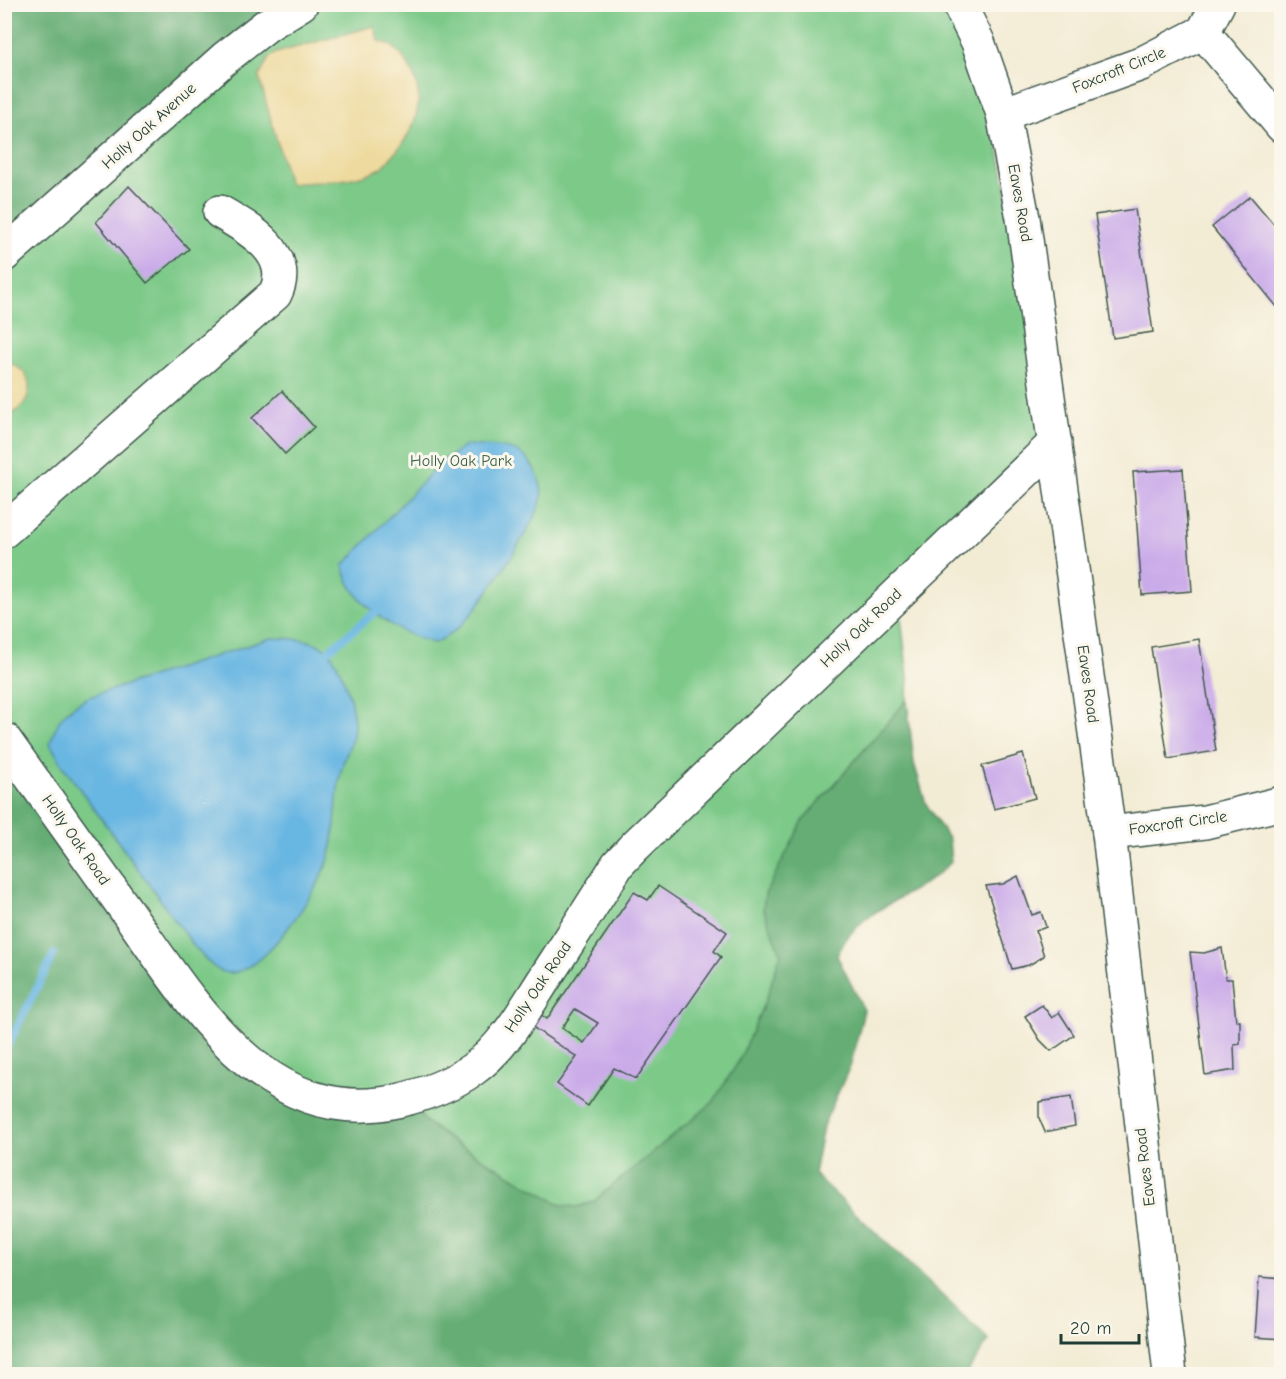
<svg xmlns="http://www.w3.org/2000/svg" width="1286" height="1379" viewBox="0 0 1286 1379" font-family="'Comic Neue',sans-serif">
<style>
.green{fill:#7cc988;stroke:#4e835e;stroke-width:1.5}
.forest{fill:#65ad74;stroke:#427554;stroke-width:1.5}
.sand{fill:#eeda9e;stroke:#868c69;stroke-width:1.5}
.water{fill:#67b6e2;stroke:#437a8b;stroke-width:1.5}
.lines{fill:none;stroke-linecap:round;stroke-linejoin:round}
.stream{stroke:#67b6e2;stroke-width:8}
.building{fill:#caabe9;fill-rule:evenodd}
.minor-casing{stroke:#3f574c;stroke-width:36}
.minor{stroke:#fff;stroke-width:33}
.labels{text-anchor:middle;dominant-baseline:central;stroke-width:6;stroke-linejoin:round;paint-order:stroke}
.street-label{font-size:16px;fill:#1f3d34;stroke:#fbf7ec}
.park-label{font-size:16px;fill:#366049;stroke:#fbf7ec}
</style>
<rect width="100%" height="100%" fill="#fbf7ec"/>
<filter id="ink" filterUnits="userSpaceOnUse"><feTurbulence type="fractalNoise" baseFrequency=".0167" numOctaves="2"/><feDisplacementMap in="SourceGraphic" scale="12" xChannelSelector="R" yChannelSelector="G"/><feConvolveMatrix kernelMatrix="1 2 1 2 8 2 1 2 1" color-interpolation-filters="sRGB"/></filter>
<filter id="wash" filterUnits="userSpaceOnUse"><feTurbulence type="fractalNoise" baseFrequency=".008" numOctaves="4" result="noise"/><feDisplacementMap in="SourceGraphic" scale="24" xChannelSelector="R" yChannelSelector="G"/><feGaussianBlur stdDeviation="1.35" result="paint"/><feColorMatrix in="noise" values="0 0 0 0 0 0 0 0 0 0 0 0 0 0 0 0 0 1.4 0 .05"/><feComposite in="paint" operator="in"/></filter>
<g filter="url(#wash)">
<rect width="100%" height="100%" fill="#f3ecd5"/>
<polygon class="green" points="301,5 959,5 978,42 1055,443 898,593 908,677 907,700 803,821 776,936 781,953 767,997 739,1061 713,1103 593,1202 577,1207 561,1205 449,1139 425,1121 408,1099 369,1107 232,1049 5,739 4,255"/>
<g class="forest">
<polygon points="5,5 300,5 5,255"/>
<path d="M907 700 914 763 926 804 949 840 951 862C917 899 856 906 837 956L864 1010 851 1064 823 1126 814 1174 989 1340 966 1374H5L4 739 196 1008 280 1085 408 1099 425 1121 449 1139 561 1205 577 1207 593 1202 713 1102 739 1061 767 997 781 953 763 909 765 894 803 821Z"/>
</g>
<g class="sand">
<path d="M374 26 379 41C391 43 400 52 407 63 428 94 418 128 393 155 390 159 385 165 381 168 354 183 319 181 289 184L259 77 269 58 276 53Z"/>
<path d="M5 362C39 369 35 407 5 417Z"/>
</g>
<g class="water">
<path d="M467 445C484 447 513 445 525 457 534 465 541 482 542 494 544 512 482 603 467 619 458 629 447 638 434 643 398 634 352 605 343 566L441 462Z"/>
<path d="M271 638C290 639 313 637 328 651 341 664 353 704 354 723 355 738 346 753 342 767 334 797 338 832 328 861 318 891 263 975 228 973 214 972 202 955 193 945L63 766 50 744C58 716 65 710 89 697Z"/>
</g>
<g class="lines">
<g class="stream">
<polyline points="328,651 374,613"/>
<polyline points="4,1053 54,954"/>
</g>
</g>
<g id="blocks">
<g class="building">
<polygon points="129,186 189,249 147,283 96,222"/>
<polygon points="1250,196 1282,234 1282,313 1212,227"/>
<polygon points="1135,209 1153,332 1113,338 1095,215"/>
<polygon points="282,391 314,427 285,454 252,418"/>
<polygon points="1183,469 1192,591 1142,595 1133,472"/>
<polygon points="1199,639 1216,751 1168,759 1151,647"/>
<polygon points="1023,754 1035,798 994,809 982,766"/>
<polygon points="1018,876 1032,915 1041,912 1046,927 1036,931 1044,956 1029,965 1012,969 986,886 1003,884"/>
<path d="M658 886 727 932 714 951 721 957 636 1079 614 1068 588 1106 557 1084 577 1057 528 1024 537 1012 547 1019 634 892 648 900ZM575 1009 598 1023 584 1043 562 1028Z"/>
<polygon points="1222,948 1226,979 1232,979 1236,1021 1240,1021 1240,1044 1234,1045 1235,1070 1205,1075 1190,952 1204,953"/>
<polygon points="1042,1005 1052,1018 1059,1012 1074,1035 1051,1051 1040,1040 1025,1016"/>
<polygon points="1071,1097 1075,1126 1045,1132 1039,1118 1039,1102"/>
<polygon points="1259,1277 1282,1279 1282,1339 1255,1337"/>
</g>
</g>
</g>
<g filter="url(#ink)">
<use href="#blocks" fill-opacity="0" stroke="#3f574c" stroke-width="1.5"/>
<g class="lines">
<defs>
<g id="minor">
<polyline points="959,4 978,42 1003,114 1023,218 1109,833 1170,1374"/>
<polyline points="1203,32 1282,126"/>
<polyline points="1003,114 1141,64 1203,32 1218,4"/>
<polyline points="4,255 225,58 267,25 301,4"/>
<path d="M4 531 275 294C295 254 248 228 220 212"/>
<path d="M4 739C46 797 87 855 128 913 192 1003 266 1130 397 1101 423 1095 450 1085 472 1070 505 1047 526 1007 547 975 571 938 595 901 618 864L635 846 1055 443"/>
<polyline points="1109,833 1205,822 1282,803"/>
</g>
</defs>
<use href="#minor" class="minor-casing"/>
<use href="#minor" class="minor"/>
</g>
</g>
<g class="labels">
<g class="street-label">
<text transform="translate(1119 70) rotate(-22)">Foxcroft Circle</text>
<text transform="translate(149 126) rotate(-42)">Holly Oak Avenue</text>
<text transform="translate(1020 203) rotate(80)">Eaves Road</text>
<text transform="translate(861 628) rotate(-44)">Holly Oak Road</text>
<text transform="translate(1088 684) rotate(82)">Eaves Road</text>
<text transform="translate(1178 823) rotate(-8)">Foxcroft Circle</text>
<text transform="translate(76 840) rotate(55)">Holly Oak Road</text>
<text transform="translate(538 987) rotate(-56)">Holly Oak Road</text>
<text transform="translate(1145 1167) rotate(-97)">Eaves Road</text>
</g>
<g class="park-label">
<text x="461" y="461">Holly Oak Park</text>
</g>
</g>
<rect width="1286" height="1379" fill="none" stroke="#fbf7ec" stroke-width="24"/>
<path d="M1061 1334v9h78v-9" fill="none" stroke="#1f3d34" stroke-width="3"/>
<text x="1070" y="1334" font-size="18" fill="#1f3d34" stroke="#fbf7ec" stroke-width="4.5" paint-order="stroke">20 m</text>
</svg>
